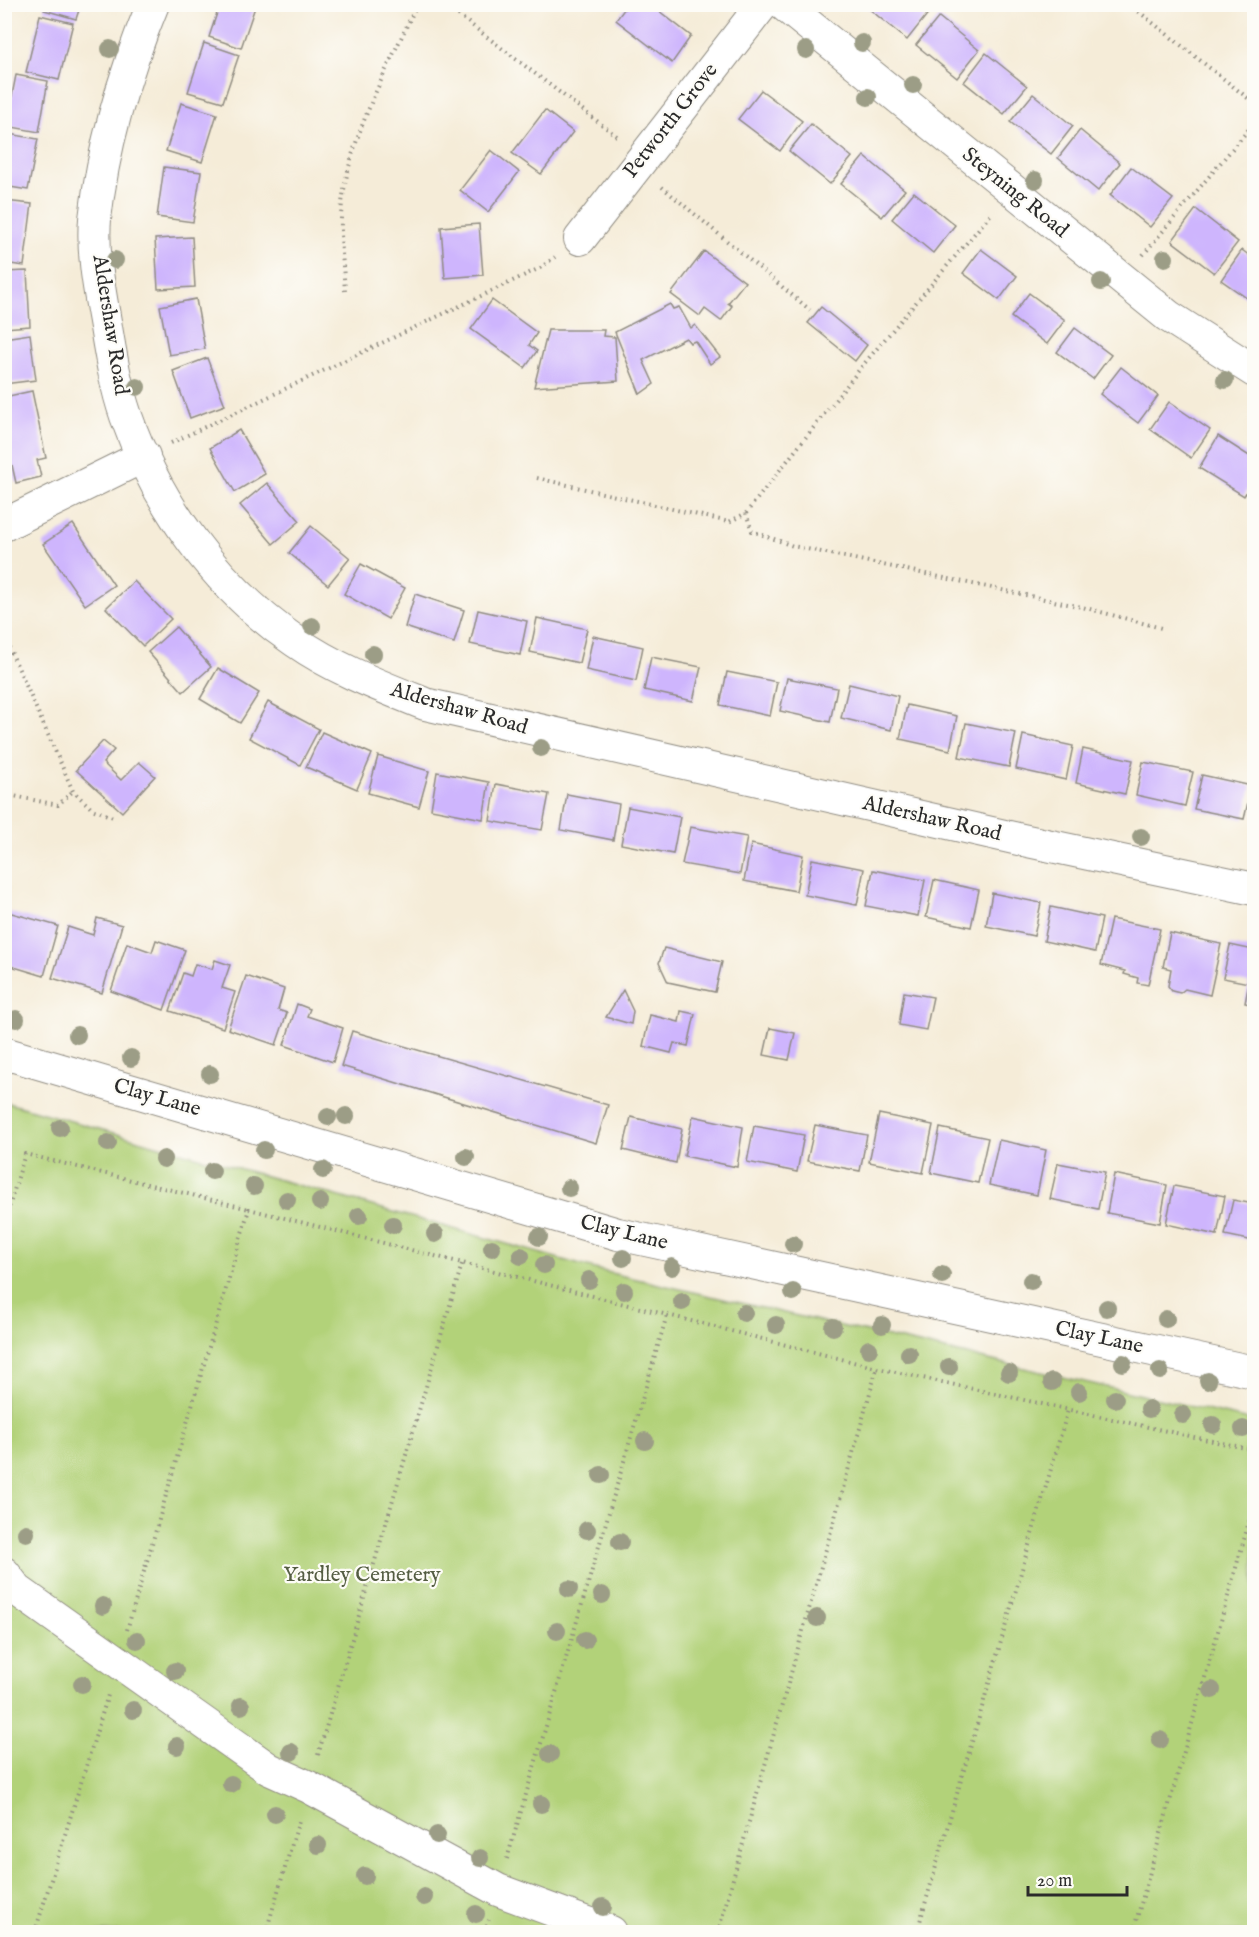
<svg xmlns="http://www.w3.org/2000/svg" width="1259" height="1937" viewBox="0 0 1259 1937" font-family="'IM FELL English',serif">
<style>
.green{fill:#b2d279;stroke:#6e7e52;stroke-width:1.5}
.building{fill:#ceb5fd}
.lines{fill:none;stroke-linecap:round;stroke-linejoin:round}
.minor-casing{stroke:#908c82;stroke-width:34}
.path{stroke:#908c82;stroke-width:4;stroke-dasharray:1.5 4.5;stroke-linecap:butt}
.minor{stroke:#fff;stroke-width:32}
.tree{fill:#9c9d86}
.labels{text-anchor:middle;dominant-baseline:central;stroke-width:4.5;stroke-linejoin:round;paint-order:stroke}
.street-label{font-size:21px;fill:#2b2b2b;stroke:#fdfcf7}
.park-label{font-size:21px;fill:#545d42;stroke:#fdfcf7}
</style>
<rect width="100%" height="100%" fill="#fdfcf7"/>
<filter id="ink" filterUnits="userSpaceOnUse"><feTurbulence type="fractalNoise" baseFrequency=".0167" numOctaves="2"/><feDisplacementMap in="SourceGraphic" scale="12" xChannelSelector="R" yChannelSelector="G"/><feConvolveMatrix kernelMatrix="1 2 1 2 8 2 1 2 1" color-interpolation-filters="sRGB"/></filter>
<filter id="wash" filterUnits="userSpaceOnUse"><feTurbulence type="fractalNoise" baseFrequency=".008" numOctaves="4" result="noise"/><feDisplacementMap in="SourceGraphic" scale="24" xChannelSelector="R" yChannelSelector="G"/><feGaussianBlur stdDeviation="1.35" result="paint"/><feColorMatrix in="noise" values="0 0 0 0 0 0 0 0 0 0 0 0 0 0 0 0 0 1.4 0 .05"/><feComposite in="paint" operator="in"/></filter>
<g filter="url(#wash)">
<rect width="100%" height="100%" fill="#f5ecd8"/>
<polygon class="green" points="4,1102 602,1271 1254,1421 1254,1932 5,1932"/>
<g id="blocks">
<g class="building">
<polygon points="45,4 81,4 76,19 44,10"/>
<polygon points="220,4 256,4 241,48 209,37"/>
<polygon points="628,4 650,4 691,36 672,63 616,20"/>
<polygon points="869,4 921,4 930,11 907,40 867,7"/>
<polygon points="40,15 73,23 59,80 26,72"/>
<polygon points="939,17 979,50 957,78 916,45"/>
<polygon points="204,43 239,55 223,102 188,92"/>
<polygon points="986,53 1027,86 1004,114 964,82"/>
<polygon points="16,75 48,81 39,132 6,126"/>
<polygon points="761,90 802,121 780,151 738,119"/>
<polygon points="1033,94 1073,126 1051,154 1010,122"/>
<polygon points="181,103 217,114 202,162 166,151"/>
<polygon points="545,110 573,132 541,174 512,153"/>
<polygon points="811,124 852,157 830,184 789,151"/>
<polygon points="1080,130 1120,163 1098,191 1058,158"/>
<polygon points="4,133 38,139 28,190 4,186"/>
<polygon points="491,150 519,172 488,212 460,190"/>
<polygon points="864,156 905,190 882,217 841,184"/>
<polygon points="164,167 201,172 193,222 157,217"/>
<polygon points="1131,167 1173,199 1150,227 1110,195"/>
<polygon points="914,192 955,225 933,253 892,219"/>
<polygon points="4,201 32,204 24,266 4,263"/>
<polygon points="1196,209 1238,242 1214,273 1172,241"/>
<polygon points="479,224 483,275 445,278 441,227"/>
<polygon points="192,237 195,287 158,289 155,239"/>
<polygon points="981,249 1017,276 999,300 963,273"/>
<polygon points="1242,250 1254,259 1254,303 1221,280"/>
<polygon points="704,251 745,282 728,303 732,306 721,321 705,309 700,316 671,294"/>
<polygon points="27,271 30,326 4,328 4,272"/>
<polygon points="1029,293 1065,320 1047,344 1011,317"/>
<polygon points="196,299 205,349 169,355 160,306"/>
<polygon points="492,300 537,333 529,345 537,351 525,368 471,329"/>
<polygon points="670,304 673,309 679,307 691,328 695,325 720,357 710,364 695,341 690,343 686,338 643,360 654,384 640,394 615,332"/>
<polygon points="821,307 867,345 855,361 808,323"/>
<polygon points="1075,328 1111,355 1093,379 1057,352"/>
<polygon points="548,330 604,330 603,336 615,337 618,381 534,387"/>
<polygon points="30,334 36,380 4,384 4,338"/>
<polygon points="207,358 225,405 190,418 173,371"/>
<polygon points="1121,367 1158,396 1138,423 1100,394"/>
<polygon points="32,391 46,458 37,460 41,477 16,483 12,465 7,467 4,456 4,397"/>
<polygon points="1169,402 1210,430 1191,458 1150,429"/>
<polygon points="239,430 265,474 235,492 210,448"/>
<polygon points="1218,436 1254,459 1254,479 1244,496 1199,468"/>
<polygon points="267,483 300,521 273,544 240,505"/>
<polygon points="73,524 114,585 85,605 43,544"/>
<polygon points="311,526 350,558 328,585 289,553"/>
<polygon points="361,564 405,588 388,619 344,594"/>
<polygon points="134,581 171,619 143,646 106,608"/>
<polygon points="415,594 464,610 454,643 405,627"/>
<polygon points="478,610 527,621 520,655 470,644"/>
<polygon points="537,618 587,629 579,663 530,652"/>
<polygon points="176,627 211,667 183,692 148,652"/>
<polygon points="593,636 643,647 636,681 586,670"/>
<polygon points="651,657 701,667 693,701 644,690"/>
<polygon points="218,668 259,693 240,723 200,699"/>
<polygon points="727,672 777,682 770,716 720,705"/>
<polygon points="787,678 837,688 830,722 780,711"/>
<polygon points="849,684 898,696 891,730 841,718"/>
<polygon points="268,702 319,729 300,765 249,738"/>
<polygon points="907,705 957,716 950,750 900,739"/>
<polygon points="966,723 1016,733 1009,767 959,757"/>
<polygon points="322,732 372,754 357,789 306,767"/>
<polygon points="1023,735 1073,746 1066,780 1016,769"/>
<polygon points="103,741 114,750 103,763 121,780 139,762 155,776 122,812 76,770"/>
<polygon points="1083,749 1133,760 1125,794 1076,783"/>
<polygon points="378,756 429,771 419,807 368,793"/>
<polygon points="1143,762 1193,772 1185,806 1136,795"/>
<polygon points="437,772 489,782 483,819 431,809"/>
<polygon points="1202,775 1252,786 1244,819 1194,809"/>
<polygon points="496,784 549,794 542,830 490,821"/>
<polygon points="567,794 619,804 613,840 561,830"/>
<polygon points="628,807 680,817 673,854 621,844"/>
<polygon points="690,827 747,837 740,874 682,864"/>
<polygon points="751,844 803,855 796,891 744,881"/>
<polygon points="812,859 864,869 857,905 805,895"/>
<polygon points="873,870 925,880 918,916 866,906"/>
<polygon points="934,880 979,890 971,927 926,917"/>
<polygon points="992,893 1041,903 1034,936 986,926"/>
<polygon points="1051,907 1102,918 1095,952 1044,941"/>
<polygon points="8,912 58,926 44,976 4,964 4,924"/>
<polygon points="97,918 122,925 102,993 52,978 68,927 93,935"/>
<polygon points="1111,919 1160,929 1148,985 1137,983 1138,978 1124,974 1125,971 1101,965"/>
<polygon points="1170,933 1221,944 1210,995 1185,989 1180,993 1172,991 1168,986 1171,969 1163,967"/>
<polygon points="156,940 185,950 164,1010 111,991 127,943 152,952"/>
<polygon points="1230,945 1254,950 1254,1005 1245,1003 1249,983 1223,978"/>
<polygon points="664,948 722,962 715,992 668,982 659,963"/>
<polygon points="215,960 230,965 222,988 235,992 223,1028 170,1011 183,973 191,976 195,964 212,969"/>
<polygon points="246,976 284,989 278,1010 287,1013 276,1045 228,1029"/>
<polygon points="623,990 633,1011 631,1024 606,1017"/>
<polygon points="904,992 933,997 926,1030 899,1025"/>
<polygon points="297,1004 310,1009 307,1016 343,1028 333,1062 284,1045"/>
<polygon points="681,1011 695,1014 688,1046 674,1043 671,1053 643,1046 650,1015 679,1022"/>
<polygon points="770,1028 795,1033 789,1060 764,1055"/>
<polygon points="352,1031 608,1105 596,1143 341,1066"/>
<polygon points="879,1114 933,1125 923,1173 869,1162"/>
<polygon points="693,1116 743,1127 737,1167 684,1156"/>
<polygon points="631,1117 682,1129 676,1163 623,1150"/>
<polygon points="815,1125 867,1135 860,1171 807,1161"/>
<polygon points="754,1126 804,1135 797,1172 747,1162"/>
<polygon points="940,1128 988,1138 978,1183 931,1173"/>
<polygon points="999,1140 1046,1150 1037,1195 989,1185"/>
<polygon points="1058,1163 1105,1172 1098,1209 1050,1199"/>
<polygon points="1114,1174 1167,1185 1160,1223 1107,1213"/>
<polygon points="1174,1186 1225,1196 1217,1235 1166,1224"/>
<polygon points="1233,1200 1254,1204 1254,1241 1225,1235"/>
</g>
</g>
</g>
<g filter="url(#ink)">
<use href="#blocks" fill-opacity="0" stroke="#908c82" stroke-width="1.5"/>
<g class="lines">
<defs>
<g id="minor">
<path d="M153 4C125 72 103 146 95 219 92 254 100 293 106 327 111 357 116 387 126 416 157 504 217 588 295 641 335 669 380 686 425 704L1018 839 1254 889"/>
<polyline points="783,4 1168,316 1254,371"/>
<polyline points="580,239 763,4"/>
<polyline points="4,525 144,456"/>
<polyline points="4,1053 618,1234 1254,1372"/>
<polyline points="4,1573 17,1590 269,1769 309,1787 498,1890 611,1932"/>
</g>
</defs>
<use href="#minor" class="minor-casing"/>
<g class="path">
<polyline points="444,4 618,137"/>
<polyline points="1129,4 1254,103"/>
<polyline points="662,187 810,310"/>
<polyline points="1143,255 1254,123"/>
<path d="M345 291C343 262 339 232 342 203 351 132 388 68 417 4"/>
<polyline points="171,443 540,268 555,257"/>
<polyline points="537,478 729,522 746,513 863,365 992,213"/>
<polyline points="746,513 752,531 793,546 1082,607 1165,629"/>
<polyline points="4,636 73,791 92,809 113,817"/>
<polyline points="4,794 58,805 73,791"/>
<polyline points="4,1224 25,1154 249,1209"/>
<polyline points="127,1630 249,1209 877,1368 1254,1450"/>
<polyline points="318,1755 462,1264"/>
<polyline points="507,1859 667,1315"/>
<polyline points="35,1932 108,1695"/>
<polyline points="266,1932 300,1817"/>
<polyline points="485,1932 489,1920"/>
<polyline points="718,1932 877,1368"/>
<polyline points="917,1932 1068,1410"/>
<polyline points="1133,1932 1254,1504"/>
</g>
<use href="#minor" class="minor"/>
</g>
<g class="tree">
<circle cx="862" cy="43" r="9"/>
<circle cx="110" cy="49" r="9"/>
<circle cx="806" cy="50" r="9"/>
<circle cx="913" cy="85" r="9"/>
<circle cx="868" cy="97" r="9"/>
<circle cx="1035" cy="180" r="9"/>
<circle cx="1165" cy="258" r="9"/>
<circle cx="115" cy="260" r="9"/>
<circle cx="1101" cy="282" r="9"/>
<circle cx="1225" cy="380" r="9"/>
<circle cx="137" cy="387" r="9"/>
<circle cx="312" cy="626" r="9"/>
<circle cx="373" cy="654" r="9"/>
<circle cx="541" cy="748" r="9"/>
<circle cx="1141" cy="837" r="9"/>
<circle cx="16" cy="1019" r="9"/>
<circle cx="77" cy="1035" r="9"/>
<circle cx="131" cy="1058" r="9"/>
<circle cx="210" cy="1074" r="9"/>
<circle cx="346" cy="1116" r="9"/>
<circle cx="328" cy="1117" r="9"/>
<circle cx="60" cy="1128" r="9"/>
<circle cx="108" cy="1143" r="9"/>
<circle cx="264" cy="1150" r="9"/>
<circle cx="466" cy="1157" r="9"/>
<circle cx="164" cy="1159" r="9"/>
<circle cx="323" cy="1170" r="9"/>
<circle cx="212" cy="1171" r="9"/>
<circle cx="254" cy="1186" r="9"/>
<circle cx="569" cy="1188" r="9"/>
<circle cx="287" cy="1200" r="9"/>
<circle cx="320" cy="1202" r="9"/>
<circle cx="359" cy="1216" r="9"/>
<circle cx="393" cy="1225" r="9"/>
<circle cx="435" cy="1234" r="9"/>
<circle cx="539" cy="1237" r="9"/>
<circle cx="793" cy="1244" r="9"/>
<circle cx="492" cy="1248" r="9"/>
<circle cx="521" cy="1256" r="9"/>
<circle cx="623" cy="1258" r="9"/>
<circle cx="544" cy="1265" r="9"/>
<circle cx="672" cy="1267" r="9"/>
<circle cx="942" cy="1275" r="9"/>
<circle cx="589" cy="1280" r="9"/>
<circle cx="1031" cy="1281" r="9"/>
<circle cx="624" cy="1291" r="9"/>
<circle cx="793" cy="1292" r="9"/>
<circle cx="682" cy="1302" r="9"/>
<circle cx="1107" cy="1308" r="9"/>
<circle cx="744" cy="1313" r="9"/>
<circle cx="1166" cy="1319" r="9"/>
<circle cx="776" cy="1325" r="9"/>
<circle cx="882" cy="1325" r="9"/>
<circle cx="833" cy="1327" r="9"/>
<circle cx="869" cy="1349" r="9"/>
<circle cx="909" cy="1354" r="9"/>
<circle cx="1123" cy="1363" r="9"/>
<circle cx="949" cy="1367" r="9"/>
<circle cx="1160" cy="1371" r="9"/>
<circle cx="1009" cy="1373" r="9"/>
<circle cx="1208" cy="1381" r="9"/>
<circle cx="1052" cy="1382" r="9"/>
<circle cx="1079" cy="1392" r="9"/>
<circle cx="1115" cy="1399" r="9"/>
<circle cx="1149" cy="1409" r="9"/>
<circle cx="1183" cy="1415" r="9"/>
<circle cx="1213" cy="1425" r="9"/>
<circle cx="1243" cy="1429" r="9"/>
<circle cx="645" cy="1441" r="9"/>
<circle cx="601" cy="1475" r="9"/>
<circle cx="587" cy="1530" r="9"/>
<circle cx="26" cy="1533" r="9"/>
<circle cx="620" cy="1542" r="9"/>
<circle cx="569" cy="1589" r="9"/>
<circle cx="602" cy="1595" r="9"/>
<circle cx="103" cy="1606" r="9"/>
<circle cx="817" cy="1618" r="9"/>
<circle cx="557" cy="1631" r="9"/>
<circle cx="137" cy="1640" r="9"/>
<circle cx="585" cy="1640" r="9"/>
<circle cx="175" cy="1671" r="9"/>
<circle cx="82" cy="1684" r="9"/>
<circle cx="1212" cy="1690" r="9"/>
<circle cx="241" cy="1706" r="9"/>
<circle cx="133" cy="1710" r="9"/>
<circle cx="1160" cy="1740" r="9"/>
<circle cx="177" cy="1746" r="9"/>
<circle cx="291" cy="1752" r="9"/>
<circle cx="550" cy="1754" r="9"/>
<circle cx="231" cy="1784" r="9"/>
<circle cx="541" cy="1804" r="9"/>
<circle cx="275" cy="1814" r="9"/>
<circle cx="437" cy="1835" r="9"/>
<circle cx="318" cy="1845" r="9"/>
<circle cx="480" cy="1858" r="9"/>
<circle cx="365" cy="1876" r="9"/>
<circle cx="424" cy="1897" r="9"/>
<circle cx="603" cy="1907" r="9"/>
<circle cx="476" cy="1914" r="9"/>
</g>
</g>
<g class="labels">
<g class="street-label">
<text transform="translate(671 121) rotate(-52)">Petworth Grove</text>
<text transform="translate(1015 193) rotate(39)">Steyning Road</text>
<text transform="translate(110 325) rotate(81)">Aldershaw Road</text>
<text transform="translate(459 709) rotate(16)">Aldershaw Road</text>
<text transform="translate(932 819) rotate(13)">Aldershaw Road</text>
<text transform="translate(157 1098) rotate(16)">Clay Lane</text>
<text transform="translate(624 1233) rotate(14)">Clay Lane</text>
<text transform="translate(1099 1338) rotate(12)">Clay Lane</text>
</g>
<g class="park-label">
<text x="362" y="1575">Yardley Cemetery</text>
</g>
</g>
<rect width="1259" height="1937" fill="none" stroke="#fdfcf7" stroke-width="24"/>
<path d="M1028 1886v9h99v-9" fill="none" stroke="#2b2b2b" stroke-width="3"/>
<text x="1037" y="1886" font-size="18" fill="#2b2b2b" stroke="#fdfcf7" stroke-width="4.5" paint-order="stroke">20 m</text>
</svg>
